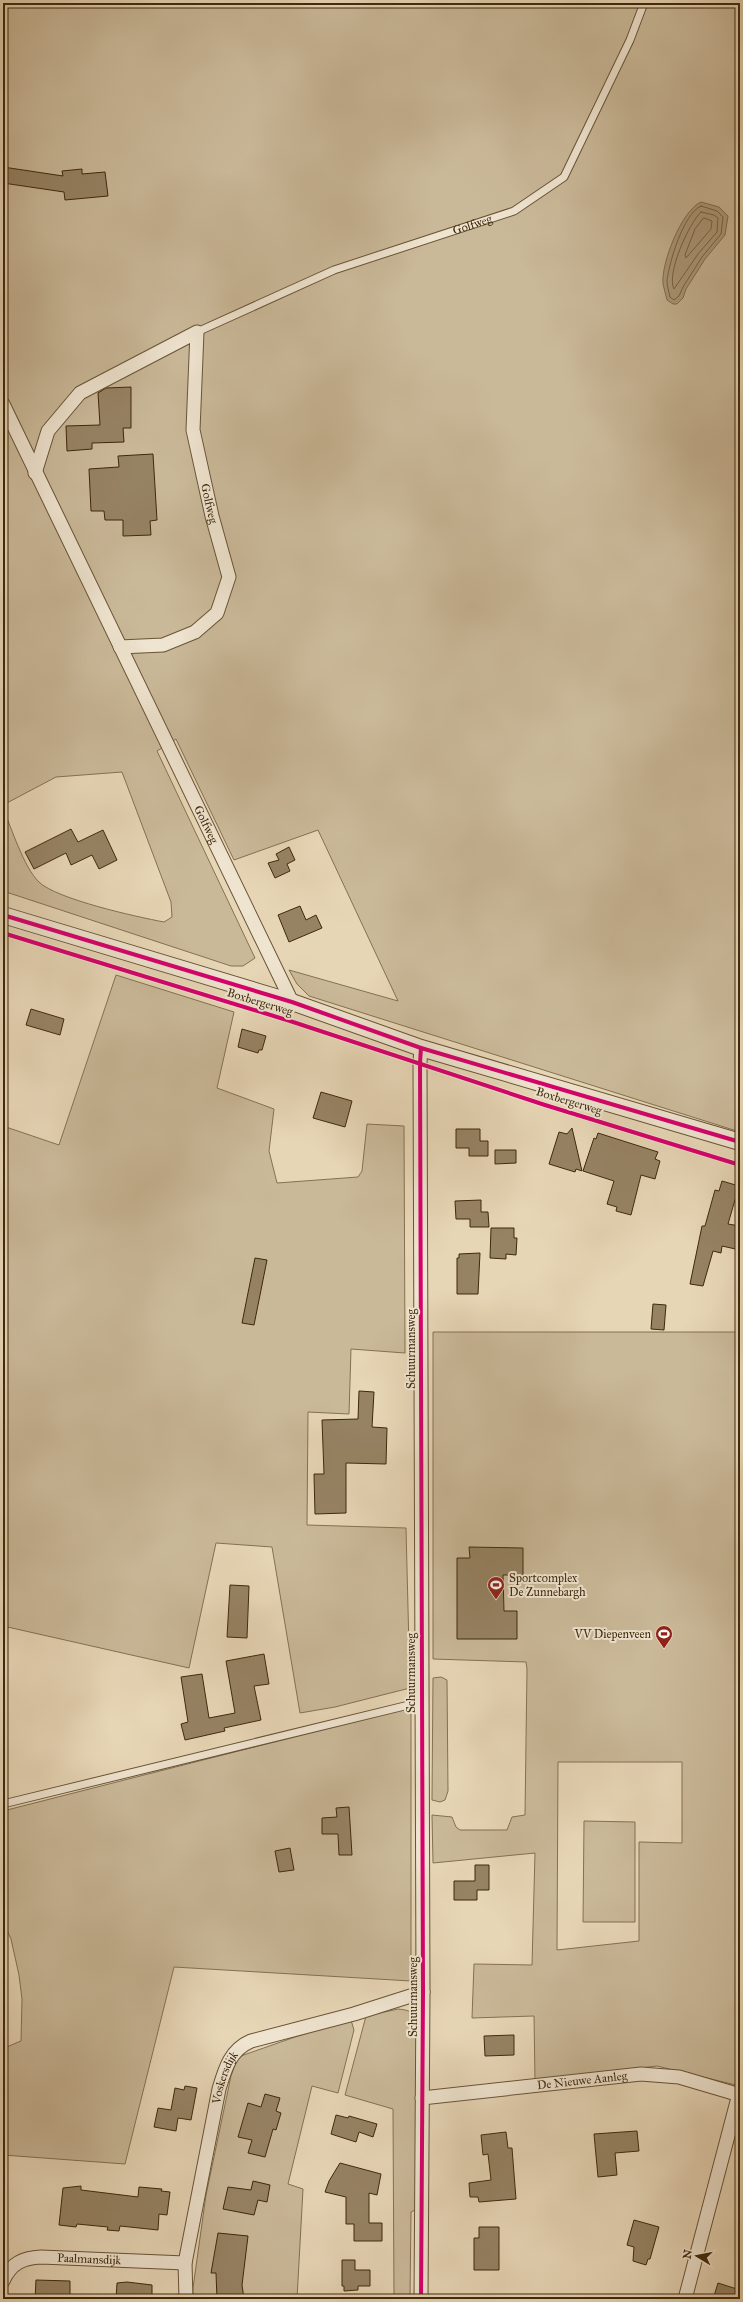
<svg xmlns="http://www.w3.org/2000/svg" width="743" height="2302" viewBox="0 0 743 2302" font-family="'IM FELL Great Primer',serif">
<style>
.green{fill:#cab999;stroke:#847152;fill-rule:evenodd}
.water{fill:#ae9b7c;stroke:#816d4f}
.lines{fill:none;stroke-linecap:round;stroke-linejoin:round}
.shore{stroke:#766244;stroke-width:1}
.building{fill:#968364;stroke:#3e290b}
.service-casing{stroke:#685436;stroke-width:9}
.minor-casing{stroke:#685436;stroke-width:15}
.tertiary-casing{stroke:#685436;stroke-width:18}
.service{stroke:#efe4d0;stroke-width:7}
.minor{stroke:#efe4d0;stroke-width:13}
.tertiary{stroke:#efe4d0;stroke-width:16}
.cycleway-casing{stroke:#efe4d0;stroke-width:6}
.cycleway{stroke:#d6006c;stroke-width:4}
.labels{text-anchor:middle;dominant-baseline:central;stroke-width:4;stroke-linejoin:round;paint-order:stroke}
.street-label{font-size:12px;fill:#3e290b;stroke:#efe4d0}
.poi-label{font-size:12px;fill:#3e290b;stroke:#efe4d0;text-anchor:start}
</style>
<rect width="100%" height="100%" fill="#e7d6b6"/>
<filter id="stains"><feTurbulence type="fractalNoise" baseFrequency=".005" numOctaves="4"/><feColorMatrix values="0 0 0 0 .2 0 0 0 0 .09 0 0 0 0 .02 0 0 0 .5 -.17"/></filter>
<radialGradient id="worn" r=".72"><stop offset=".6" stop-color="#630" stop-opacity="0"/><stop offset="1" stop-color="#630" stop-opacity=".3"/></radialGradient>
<g class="green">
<path d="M3 3H740V1132L309 996 297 984 289 970 398 1001 318 830 234 860 176 739 157 751 255 958 243 966H231L3 891V808C11 827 24 868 39 882 56 899 137 917 164 922L172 917 171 902 122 772 56 777 3 805Z"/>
<polygon points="116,975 234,1012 217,1088 274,1109 269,1151 277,1183 358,1177 362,1171 367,1124 404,1126 405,1353 351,1349 349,1414 308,1412 307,1525 406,1528 410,1688 335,1707 300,1713 272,1547 216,1543 189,1668 3,1626 3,1126 59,1145"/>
<path d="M433 1332H740V2086L657 2066 535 2080 534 2016 472 2018 474 1964 532 1965 535 1853 433 1863 432 1815 452 1817 456 1827 460 1830H507L512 1817 525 1815 527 1669 526 1662 433 1659ZM558 1762H682V1843L639 1842V1941L557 1950Z"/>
<polygon points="441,1677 447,1680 448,1791 445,1800 440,1802 432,1800 433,1678"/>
<polygon points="411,1707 411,1981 174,1967 125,2164 3,2155 3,2051 9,2046 21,2041 22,1999 19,1975 11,1939 3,1922 3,1811"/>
<polygon points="584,1821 635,1822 635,1922 583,1922"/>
<path d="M398 2009C408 2010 412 2011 417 2020V2209L411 2212 410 2299H394L393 2109 345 2095 366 2016Z"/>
<polygon points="351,2020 354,2030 338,2093 312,2086 288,2184 303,2189 297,2299 193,2299 193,2288 206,2195 231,2076 238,2057 295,2037"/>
</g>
<path class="water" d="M701 202 719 207 728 216 725 235 705 259 686 289 683 298 677 304H673L667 300C666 295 664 289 663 284 661 264 681 211 701 202Z"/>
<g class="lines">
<g class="shore">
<path d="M701 206 717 211 723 217 721 234 702 257 683 287 679 296 674 300 670 297C669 292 667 286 667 281 669 263 683 214 701 206Z"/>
<path d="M701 212 714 215 718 218 717 232 698 254 674 289C666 274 689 223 701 212Z"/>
<polygon points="704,218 712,221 711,229 686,258 685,255 695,229"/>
</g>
</g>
<g class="building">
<polygon points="3,167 63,176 62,171 82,169 82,174 105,172 108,196 65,200 64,192 3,183"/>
<polygon points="131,387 131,428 123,428 124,442 92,443 92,449 67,451 66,426 100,425 98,393 106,388"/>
<polygon points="153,454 157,520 150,521 151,535 123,536 123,520 105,520 104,511 91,511 89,469 119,467 118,456"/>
<polygon points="71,829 78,842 103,830 117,860 99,869 92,855 71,865 66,853 34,869 25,852"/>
<polygon points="289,847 295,860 287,864 290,871 275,878 268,863 279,860 276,854"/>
<polygon points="300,906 306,920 316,915 322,928 289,942 278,915"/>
<polygon points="31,1009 64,1019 60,1035 26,1025"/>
<polygon points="242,1029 266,1036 262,1050 259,1050 258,1053 238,1047"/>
<polygon points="321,1092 352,1101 345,1127 313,1118"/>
<polygon points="572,1128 582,1171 576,1169 575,1172 549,1164 559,1132 567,1134"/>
<polygon points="456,1129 480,1129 480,1141 488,1141 488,1156 469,1156 469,1148 456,1148"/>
<polygon points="598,1133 658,1152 655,1159 660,1161 655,1179 641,1175 631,1215 616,1211 617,1207 607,1204 614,1181 583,1171 594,1138 596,1139"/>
<polygon points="495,1150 516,1150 516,1163 495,1164"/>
<polygon points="722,1181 739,1186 728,1224 740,1226 740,1250 722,1246 721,1253 713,1251 703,1286 690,1284 702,1226 705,1226 715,1190 719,1191"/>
<polygon points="481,1200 481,1212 488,1212 489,1227 470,1227 470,1219 456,1219 455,1201"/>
<polygon points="491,1228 514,1228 514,1238 517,1238 516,1255 506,1254 506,1259 490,1258"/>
<polygon points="480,1253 478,1294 457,1294 457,1258 459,1258 459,1254"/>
<polygon points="255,1258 267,1260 254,1325 242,1323"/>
<polygon points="653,1304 666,1305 664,1330 651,1329"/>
<polygon points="359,1391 374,1392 372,1427 387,1428 386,1464 346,1463 346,1513 315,1514 314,1474 324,1474 322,1420 358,1419"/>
<polygon points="469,1547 523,1548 523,1575 503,1575 504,1611 517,1611 517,1639 457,1639 457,1558 470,1558"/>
<polygon points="230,1585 249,1586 247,1638 227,1637"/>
<polygon points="264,1654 269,1684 254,1686 261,1720 224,1728 225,1731 185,1740 181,1724 188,1722 181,1677 202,1674 209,1718 235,1713 226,1661"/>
<polygon points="349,1807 352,1855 339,1855 338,1834 322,1834 322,1818 337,1817 336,1808"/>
<polygon points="290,1848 294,1870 279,1872 275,1851"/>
<polygon points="475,1865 489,1865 489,1890 477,1890 477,1900 454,1900 454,1881 475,1881"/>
<polygon points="514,2035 514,2055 485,2056 484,2036"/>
<polygon points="185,2086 197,2088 191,2120 178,2118 176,2131 154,2127 158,2108 171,2110 175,2088 184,2090"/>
<polygon points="265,2094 280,2098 276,2111 281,2113 276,2130 273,2129 265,2157 248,2153 252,2140 238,2137 248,2103 261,2107"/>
<polygon points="336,2115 348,2118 349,2116 377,2124 373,2137 359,2132 356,2142 331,2134"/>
<polygon points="637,2131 639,2151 615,2153 617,2175 598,2177 594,2134"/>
<polygon points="506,2132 508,2148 512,2148 516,2199 479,2202 478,2197 470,2197 469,2183 491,2180 488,2154 483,2155 481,2135"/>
<polygon points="340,2163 381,2174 377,2195 369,2193 369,2223 382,2223 382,2241 354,2241 354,2224 346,2224 346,2197 325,2192 329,2181"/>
<polygon points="253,2181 270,2185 267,2202 258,2200 254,2215 223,2209 228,2187 251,2190"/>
<polygon points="81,2186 81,2190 138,2197 139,2187 162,2189 161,2191 170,2192 167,2215 159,2214 158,2230 120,2226 119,2231 107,2230 108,2227 77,2224 76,2227 59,2225 63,2188"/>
<polygon points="634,2220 659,2227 650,2259 648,2259 646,2265 633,2261 634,2247 627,2245"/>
<polygon points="479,2227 499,2227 499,2270 474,2270 474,2238 479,2238"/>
<polygon points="218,2233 248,2236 242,2285 244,2299 217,2299 216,2273 211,2273"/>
<polygon points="342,2260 355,2260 355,2270 370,2270 370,2286 358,2286 358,2290 344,2291 344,2286 342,2286"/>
<polygon points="36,2280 70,2281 70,2299 35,2299"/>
<polygon points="127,2282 152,2285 152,2299 116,2299 117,2283"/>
<polygon points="718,2283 740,2290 740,2299 723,2299 714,2296"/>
</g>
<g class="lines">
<defs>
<g id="service">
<path id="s1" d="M197 332 334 270 514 211 564 177 630 40 644 3"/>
<polyline points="3,1804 421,1702"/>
</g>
<g id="minor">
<path id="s2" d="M3 404 292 1002"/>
<path id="s3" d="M35 473 48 431 80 393 197 332 193 430 212 516 229 577 217 613 195 632 163 645 120 647"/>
<path id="s4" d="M422 2098 641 2074 679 2077 740 2095"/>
<path id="s5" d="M3 2281C11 2263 23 2258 41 2257L185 2263"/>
<path id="s6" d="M186 2299 185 2263 219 2089C225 2069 230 2050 251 2041L354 2014 423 1992"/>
<polyline points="421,2299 423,1992 420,1063 421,1048"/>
<polyline points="685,2299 739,2094"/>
</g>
<polyline id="tertiary" points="3,915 292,1002 421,1048 740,1142"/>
</defs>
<use href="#service" class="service-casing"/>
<use href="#minor" class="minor-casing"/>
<use href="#tertiary" class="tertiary-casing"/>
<use href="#service" class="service"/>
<use href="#minor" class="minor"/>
<use href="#tertiary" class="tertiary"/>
<defs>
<g id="cycleway">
<polyline points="3,915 292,1002 421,1048 740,1142"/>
<polyline points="3,933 290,1021 545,1105 740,1165"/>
<polyline points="421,2299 423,1992 420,1063 421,1048"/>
</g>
</defs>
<use href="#cycleway" class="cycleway-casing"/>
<use href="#cycleway" class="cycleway"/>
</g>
<defs>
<symbol id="stadium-pin" viewBox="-11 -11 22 30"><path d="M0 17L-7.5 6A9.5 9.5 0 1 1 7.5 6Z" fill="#8f2418" stroke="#efe4d0"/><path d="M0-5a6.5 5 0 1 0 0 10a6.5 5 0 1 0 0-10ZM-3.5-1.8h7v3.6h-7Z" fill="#fff"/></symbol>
</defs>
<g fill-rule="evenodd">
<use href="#stadium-pin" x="486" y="1575" width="20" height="27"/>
<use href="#stadium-pin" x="654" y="1624" width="20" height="27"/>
</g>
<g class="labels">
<g class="street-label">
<text stroke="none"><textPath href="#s1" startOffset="296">Golfweg</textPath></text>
<text stroke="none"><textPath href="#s3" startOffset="399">Golfweg</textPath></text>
<text stroke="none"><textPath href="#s2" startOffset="467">Golfweg</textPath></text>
<text transform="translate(260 1002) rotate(17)">Boxbergerweg</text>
<text transform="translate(569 1101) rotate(17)">Boxbergerweg</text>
<text transform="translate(411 1349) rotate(-90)">Schuurmansweg</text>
<text transform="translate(411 1673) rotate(-90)">Schuurmansweg</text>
<text transform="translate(413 1997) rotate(-90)">Schuurmansweg</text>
<text stroke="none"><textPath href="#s6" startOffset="226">Voskersdijk</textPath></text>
<text stroke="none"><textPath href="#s4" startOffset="161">De Nieuwe Aanleg</textPath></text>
<text stroke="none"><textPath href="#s5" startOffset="96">Paalmansdijk</textPath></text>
</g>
<g class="poi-label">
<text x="509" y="1578">Sportcomplex<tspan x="509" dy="14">De Zunnebargh</tspan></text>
<text x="651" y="1634" text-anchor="end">VV Diepenveen</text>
</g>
</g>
<rect width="743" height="2302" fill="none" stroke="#e7d6b6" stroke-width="16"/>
<rect x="4" y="4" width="735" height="2294" fill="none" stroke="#3e290b" stroke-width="2"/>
<rect x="8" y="8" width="727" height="2286" fill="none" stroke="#3e290b"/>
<g transform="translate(697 2256) rotate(280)" stroke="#efe4d0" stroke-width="3" paint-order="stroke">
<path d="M0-3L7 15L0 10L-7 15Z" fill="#3e290b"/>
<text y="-6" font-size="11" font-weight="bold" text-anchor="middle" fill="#3e290b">N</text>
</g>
<rect width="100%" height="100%" filter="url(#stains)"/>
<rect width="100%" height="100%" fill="url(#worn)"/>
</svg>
